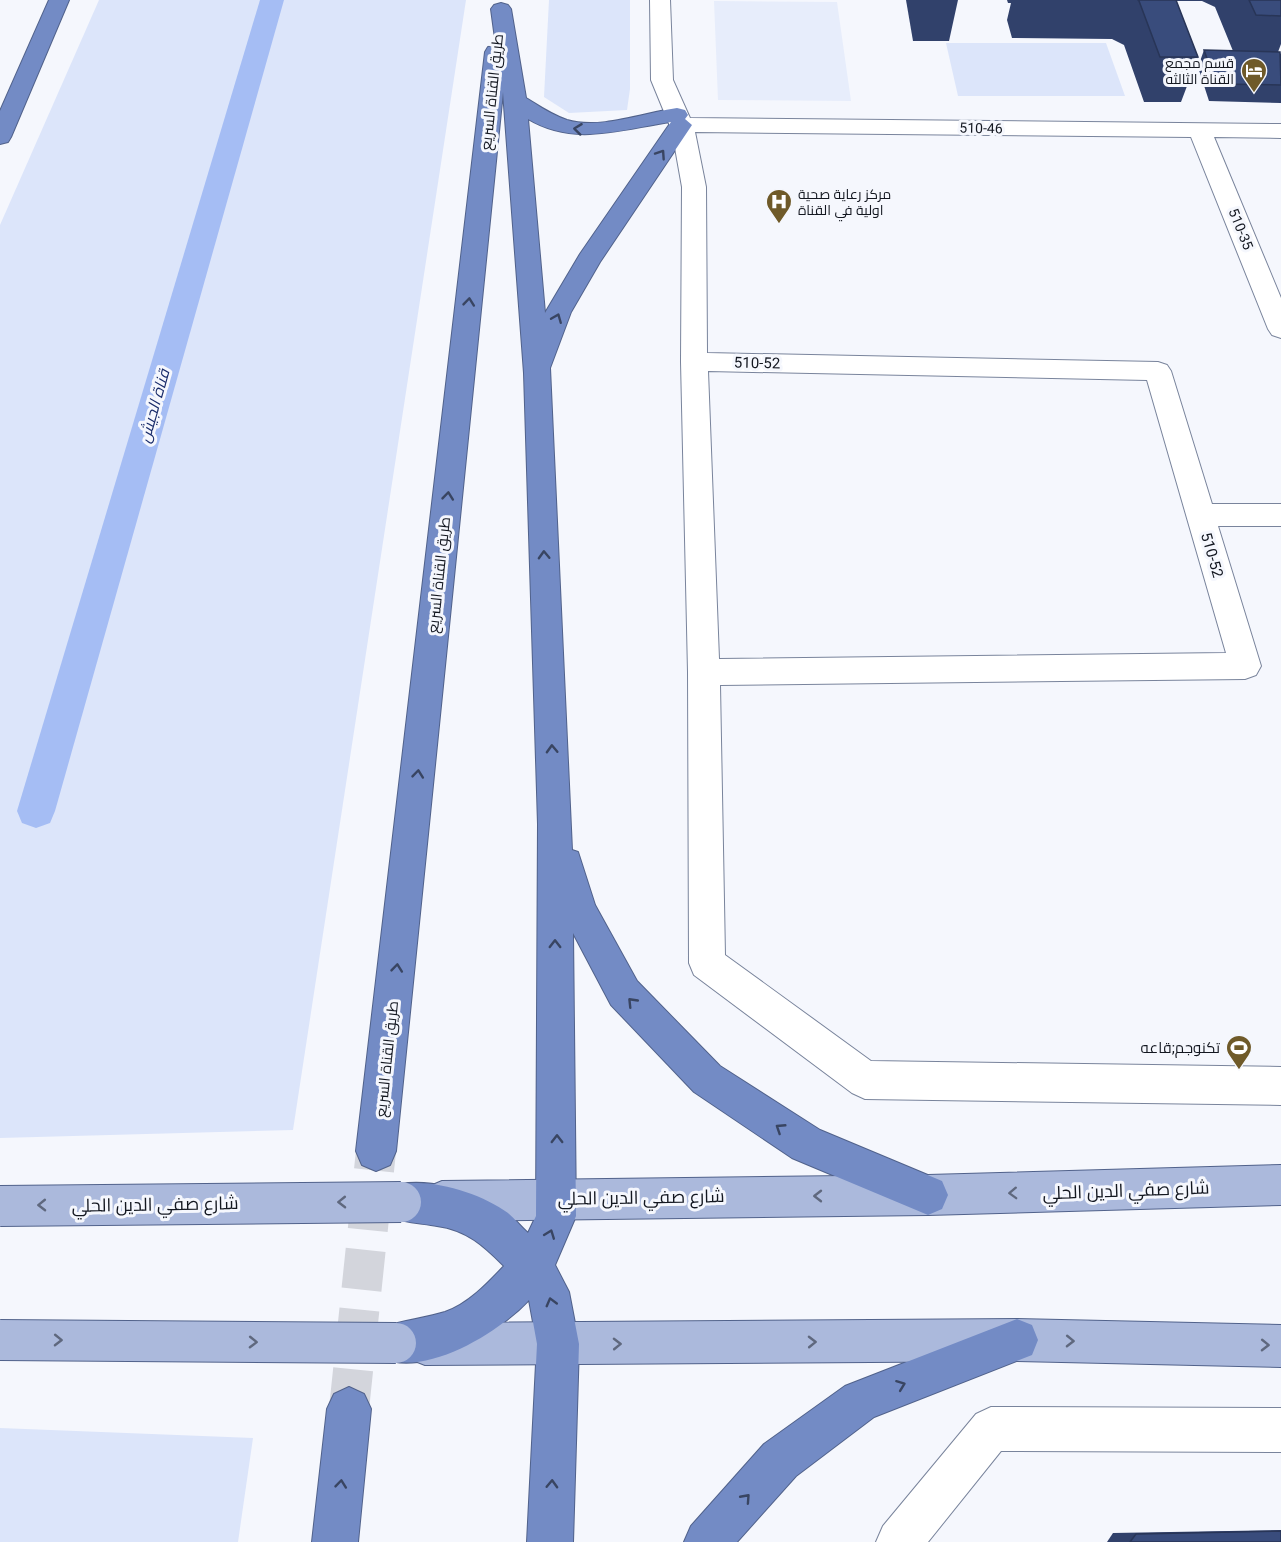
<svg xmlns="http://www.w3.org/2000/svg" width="1281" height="1542" viewBox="0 0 1281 1542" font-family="Roboto,Cairo,sans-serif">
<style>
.built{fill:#e7edfb}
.green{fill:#dce5fa}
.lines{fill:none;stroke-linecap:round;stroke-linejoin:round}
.canal{fill:#a5bdf4;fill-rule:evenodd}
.highway-tunnel{stroke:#d3d5dc;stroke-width:40;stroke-dasharray:40 20;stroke-linecap:butt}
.street-casing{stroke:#79849c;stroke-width:2}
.primary-casing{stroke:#51628b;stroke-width:2}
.highway-casing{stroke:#51628b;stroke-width:2}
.street{fill:#fff;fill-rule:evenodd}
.primary{fill:#abb9dc;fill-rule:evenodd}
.highway{fill:#738bc5;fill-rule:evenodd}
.primary-bridge-casing{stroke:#51628b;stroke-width:42;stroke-linecap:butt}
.primary-bridge{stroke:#abb9dc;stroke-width:40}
.wall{fill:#31416b}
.building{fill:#394c7c;stroke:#283557;stroke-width:1.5}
.oneway{stroke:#394562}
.oneway2{stroke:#5f687e}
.labels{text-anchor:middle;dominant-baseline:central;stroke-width:6;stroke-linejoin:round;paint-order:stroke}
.far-poi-label{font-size:14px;fill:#131720;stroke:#f5f7fd;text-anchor:end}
.far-street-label{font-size:14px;fill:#131720;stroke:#f5f7fd}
.street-label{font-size:15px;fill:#131720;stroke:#f5f7fd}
.poi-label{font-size:15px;fill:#131720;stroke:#f5f7fd;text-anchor:end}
.water-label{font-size:16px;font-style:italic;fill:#182b6a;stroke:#f5f7fd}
.near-street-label{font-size:18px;fill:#131720;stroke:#f5f7fd}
</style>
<rect width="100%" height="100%" fill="#f5f7fd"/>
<polygon class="built" points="714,1 837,2 851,101 718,100"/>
<g class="green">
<polygon points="99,0 466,0 293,1130 0,1138 0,225"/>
<polygon points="549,0 630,0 630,89 627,110 569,113 544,97"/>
<polygon points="946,43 1106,43 1125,96 958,96"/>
<polygon points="0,1428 253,1438 238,1542 0,1542"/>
</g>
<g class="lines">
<polygon class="canal" points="260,0 284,0 55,811 50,823 36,828 22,823 17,811"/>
<polyline class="highway-tunnel" points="349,1409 376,1151"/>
<defs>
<g id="street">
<path d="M650 0H670L673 80 690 118 1281 124V138L1214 137 1281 298V338L1272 335 1268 329 1191 137 695 132 706 187 707 353 1158 362 1167 365 1171 371 1212 504H1281V526H1218L1261 666 1256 675 1245 679 720 685 725 955 871 1061 1281 1067V1105L865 1099 852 1093 694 975 689 963 688 672 681 362 682 187 672 131 651 80ZM708 371 1147 380 1226 653 719 659Z"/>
<polygon points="991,1407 1281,1408 1281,1452 1001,1451 928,1542 876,1542 883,1526 976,1414"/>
</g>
<g id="primary">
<polygon points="1281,1165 1281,1205 928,1215 442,1221 428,1215 422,1201 428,1187 442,1181 928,1175"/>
<polygon points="1017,1319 1281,1325 1281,1367 1017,1361 425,1365 410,1359 404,1344 410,1329 425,1323"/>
</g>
<g id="highway">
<polygon points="49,0 69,0 11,137 8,142 0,144 0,111"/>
<path d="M501 3 508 5 511 9 526 98C539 106 552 115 567 120 600 130 643 113 677 108L685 110 688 115 685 119 692 125 600 262 571 312 550 368 572 850 578 852 595 905 637 981 720 1066 820 1130 942 1181 948 1195 942 1209 928 1215 792 1158 694 1092 611 1005 573 933 576 1216 555 1265 569 1292 579 1344 573 1542H527L537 1344 529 1300C498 1333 427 1377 381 1358L375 1343 381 1328C402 1320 423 1319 445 1312 468 1304 487 1284 504 1266 484 1246 467 1230 437 1226 420 1223 404 1223 387 1216L381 1202 387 1188C421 1174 478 1191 508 1213 515 1219 521 1227 528 1233L536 1216 538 824 524 373 503 92 396 1151 390 1165 376 1171 362 1165 356 1151 485 52 488 47 496 46 491 9 494 5ZM528 119C575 147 621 129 671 122L580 254 545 313Z"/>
<polygon points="1017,1319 1032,1325 1038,1340 1032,1355 874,1417 796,1476 737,1542 684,1542 691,1526 764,1444 845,1386"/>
<polygon points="349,1387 364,1394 371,1409 358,1542 312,1542 327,1409 334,1394"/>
</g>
</defs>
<use href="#street" class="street-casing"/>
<use href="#primary" class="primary-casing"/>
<use href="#highway" class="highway-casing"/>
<use href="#street" class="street"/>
<use href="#primary" class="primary"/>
<use href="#highway" class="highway"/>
<defs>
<g id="primary-bridge">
<polyline points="0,1206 401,1202"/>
<polyline points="0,1340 396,1343"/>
</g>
</defs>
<use href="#primary-bridge" class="primary-bridge-casing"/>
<use href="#primary-bridge" class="primary-bridge"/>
</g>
<g class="wall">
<polygon points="906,0 958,0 949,41 913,41"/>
<polygon points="1007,0 1281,0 1281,44 1278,52 1281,54 1281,103 1209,101 1198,67 1204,50 1233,51 1215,7 1202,1 1176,1 1198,57 1181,102 1144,102 1124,45 1112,39 1012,38 1007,20 1011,3 1008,3"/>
<polygon points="1281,1530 1281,1542 1107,1542 1113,1533"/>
</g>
<g class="building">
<polygon points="1138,0 1176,0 1198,57 1160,57 1139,1"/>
<polygon points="1249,0 1281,0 1281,16 1256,15"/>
<polygon points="1204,50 1280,52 1281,85 1216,84"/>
<polygon points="1281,1531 1281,1542 1130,1542 1136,1534"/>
</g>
<defs><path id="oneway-chevron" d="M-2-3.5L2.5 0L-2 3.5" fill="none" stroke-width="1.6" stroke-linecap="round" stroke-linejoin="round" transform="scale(1.5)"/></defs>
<g class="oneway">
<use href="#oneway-chevron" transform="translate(578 129) rotate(-173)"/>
<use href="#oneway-chevron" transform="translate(661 154) rotate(-56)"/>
<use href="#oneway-chevron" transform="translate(469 302) rotate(-84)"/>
<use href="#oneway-chevron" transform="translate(557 318) rotate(-68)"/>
<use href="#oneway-chevron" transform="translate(448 496) rotate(-84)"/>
<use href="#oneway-chevron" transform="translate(544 555) rotate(-92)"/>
<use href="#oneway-chevron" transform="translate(552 749) rotate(-92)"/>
<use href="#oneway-chevron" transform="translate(418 774) rotate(-84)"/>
<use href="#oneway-chevron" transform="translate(555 944) rotate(-90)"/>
<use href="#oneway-chevron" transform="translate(397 968) rotate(-84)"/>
<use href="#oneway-chevron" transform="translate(632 1002) rotate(-134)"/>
<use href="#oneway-chevron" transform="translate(780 1128) rotate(-147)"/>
<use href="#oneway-chevron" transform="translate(557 1139) rotate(-90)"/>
<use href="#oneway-chevron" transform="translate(550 1234) rotate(-69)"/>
<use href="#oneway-chevron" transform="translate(551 1302) rotate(-105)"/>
<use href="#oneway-chevron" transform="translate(901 1385) rotate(-21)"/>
<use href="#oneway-chevron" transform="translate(341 1484) rotate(-84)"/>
<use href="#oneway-chevron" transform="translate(552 1484) rotate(-88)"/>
<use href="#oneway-chevron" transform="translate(746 1498) rotate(-48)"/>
</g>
<g class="oneway2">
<use href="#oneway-chevron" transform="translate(1013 1193) rotate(178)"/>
<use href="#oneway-chevron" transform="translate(818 1196) rotate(180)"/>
<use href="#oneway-chevron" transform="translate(342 1202) rotate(179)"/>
<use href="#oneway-chevron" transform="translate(42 1205) rotate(179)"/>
<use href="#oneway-chevron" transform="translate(58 1340) rotate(1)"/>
<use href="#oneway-chevron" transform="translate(1070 1341) rotate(1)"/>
<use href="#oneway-chevron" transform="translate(253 1342) rotate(1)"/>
<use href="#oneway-chevron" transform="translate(812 1342) rotate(-1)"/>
<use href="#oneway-chevron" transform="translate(617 1344) rotate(-1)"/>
<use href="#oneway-chevron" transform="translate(1265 1345) rotate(1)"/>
</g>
<defs>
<symbol id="hotel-pin" viewBox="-11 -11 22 30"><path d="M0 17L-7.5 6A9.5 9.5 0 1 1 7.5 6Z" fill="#6f5a29" stroke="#f5f7fd"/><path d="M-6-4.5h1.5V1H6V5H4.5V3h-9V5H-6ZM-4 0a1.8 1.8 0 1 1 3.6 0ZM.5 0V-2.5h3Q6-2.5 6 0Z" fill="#fff"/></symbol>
<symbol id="hospital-pin" viewBox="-11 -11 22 30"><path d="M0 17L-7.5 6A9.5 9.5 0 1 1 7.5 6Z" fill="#6f5a29" stroke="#f5f7fd"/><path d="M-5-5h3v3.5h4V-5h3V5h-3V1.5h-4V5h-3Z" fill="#fff"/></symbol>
<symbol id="stadium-pin" viewBox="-11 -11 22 30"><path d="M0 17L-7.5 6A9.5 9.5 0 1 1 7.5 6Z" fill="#6f5a29" stroke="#f5f7fd"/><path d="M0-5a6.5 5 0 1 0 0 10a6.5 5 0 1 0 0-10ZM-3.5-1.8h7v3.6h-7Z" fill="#fff"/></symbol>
</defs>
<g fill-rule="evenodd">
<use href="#hotel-pin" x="1239" y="56" width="30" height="40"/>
<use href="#hospital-pin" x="764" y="187" width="30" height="40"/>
<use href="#stadium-pin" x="1224" y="1033" width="30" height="40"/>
</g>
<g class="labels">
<g class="far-poi-label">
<text x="1234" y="63">قسم مجمع<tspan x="1234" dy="16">القناة الثالثه</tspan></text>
<text x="798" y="194" text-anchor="start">مركز رعاية صحية<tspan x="798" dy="16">اولية في القناة</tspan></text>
</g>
<g class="far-street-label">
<text transform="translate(981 128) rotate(1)">510-46</text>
<text transform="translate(1241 229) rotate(68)">510-35</text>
</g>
<g class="street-label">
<text transform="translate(492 92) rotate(-84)">طريق القناة السريع</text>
<text transform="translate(757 363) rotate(1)">510-52</text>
<text transform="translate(1212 555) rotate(74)">510-52</text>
<text transform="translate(439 575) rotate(-84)">طريق القناة السريع</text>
<text transform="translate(387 1059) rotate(-84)">طريق القناة السريع</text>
</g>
<g class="poi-label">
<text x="1220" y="1048">تكنوجم;قاعه</text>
</g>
<g class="water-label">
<text transform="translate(154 406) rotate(-74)">قناة الجيش</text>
</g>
<g class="near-street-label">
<text transform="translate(1126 1190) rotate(-2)">شارع صفي الدين الحلي</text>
<text transform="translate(641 1197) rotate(-1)">شارع صفي الدين الحلي</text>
<text transform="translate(155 1204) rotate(-1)">شارع صفي الدين الحلي</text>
</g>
</g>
</svg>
